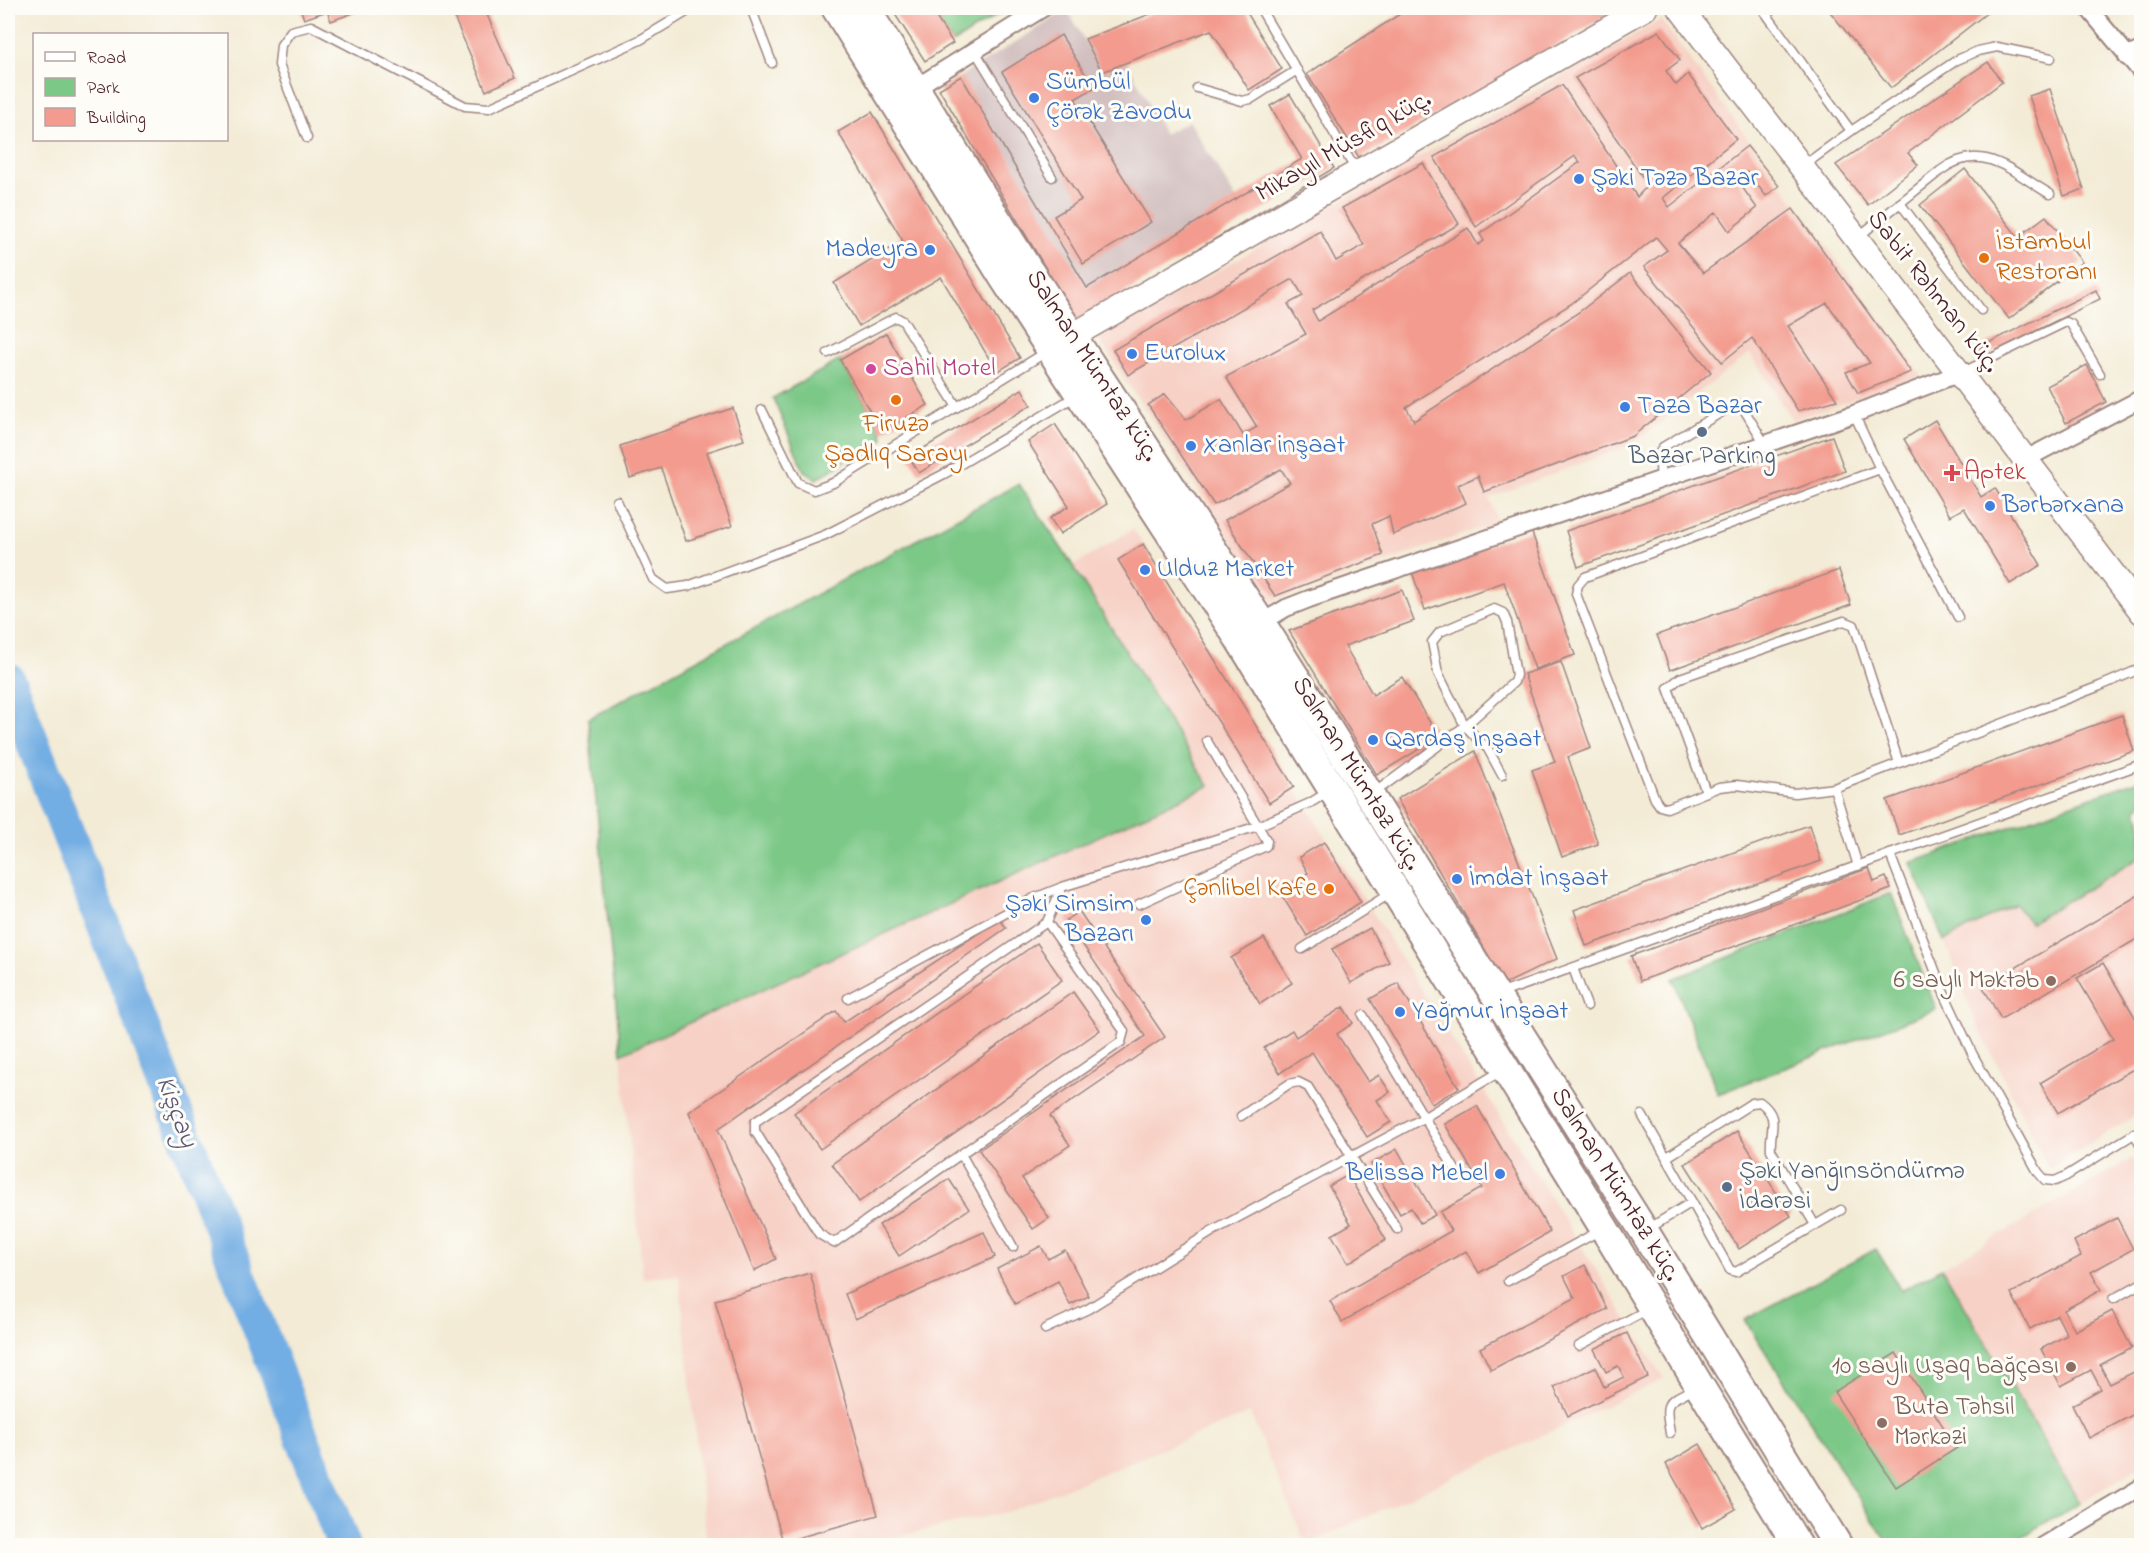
<svg xmlns="http://www.w3.org/2000/svg" width="2149" height="1553" viewBox="0 0 2149 1553" font-family="'Indie Flower',sans-serif">
<style>
.built{fill:#f7d1c6}
.industrial{fill:#d2bfbf}
.green{fill:#7bc887;stroke:#627459;stroke-width:1.5}
.lines{fill:none;stroke-linecap:round;stroke-linejoin:round}
.river{stroke:#72ade3;stroke-width:34}
.building{fill:#f39b8e}
.service-casing{stroke:#9e8580;stroke-width:11}
.minor-casing{stroke:#9e8580;stroke-width:20}
.secondary-casing{stroke:#9e8580;stroke-width:27}
.trunk-casing{stroke:#9e8580;stroke-width:32}
.service{stroke:#fff;stroke-width:8}
.minor{stroke:#fff;stroke-width:16}
.secondary{stroke:#fff;stroke-width:24}
.trunk{stroke:#fff;stroke-width:28}
.shop-dot{fill:#3f7fe0;stroke:#fdfcf7;stroke-width:2}
.food-dot{fill:#e8710a;stroke:#fdfcf7;stroke-width:2}
.hotel-dot{fill:#d1479c;stroke:#fdfcf7;stroke-width:2}
.service-dot{fill:#5c6f8a;stroke:#fdfcf7;stroke-width:2}
.health-dot{fill:#e0444e;stroke:#fdfcf7;stroke-width:2}
.education-dot{fill:#8d6e63;stroke:#fdfcf7;stroke-width:2}
.labels{text-anchor:middle;dominant-baseline:central;stroke-width:6;stroke-linejoin:round;paint-order:stroke}
.shop-label{font-size:26px;fill:#366cbe;stroke:#fdfcf7;text-anchor:start}
.street-label{font-size:26px;fill:#4a1f2b;stroke:#fdfcf7}
.food-label{font-size:26px;fill:#c56008;stroke:#fdfcf7;text-anchor:start}
.hotel-label{font-size:26px;fill:#b23c85;stroke:#fdfcf7;text-anchor:start}
.service-label{font-size:26px;fill:#4e5e75;stroke:#fdfcf7}
.health-label{font-size:26px;fill:#be3a42;stroke:#fdfcf7;text-anchor:start}
.education-label{font-size:26px;fill:#785e54;stroke:#fdfcf7;text-anchor:end}
.water-label{font-size:27px;font-style:italic;fill:#5a5875;stroke:#fdfcf7}
</style>
<rect width="100%" height="100%" fill="#fdfcf7"/>
<filter id="ink" filterUnits="userSpaceOnUse"><feTurbulence type="fractalNoise" baseFrequency=".0167" numOctaves="2"/><feDisplacementMap in="SourceGraphic" scale="12" xChannelSelector="R" yChannelSelector="G"/><feConvolveMatrix kernelMatrix="1 2 1 2 8 2 1 2 1" color-interpolation-filters="sRGB"/></filter>
<filter id="wash" filterUnits="userSpaceOnUse"><feTurbulence type="fractalNoise" baseFrequency=".008" numOctaves="4" result="noise"/><feDisplacementMap in="SourceGraphic" scale="24" xChannelSelector="R" yChannelSelector="G"/><feGaussianBlur stdDeviation="1.35" result="paint"/><feColorMatrix in="noise" values="0 0 0 0 0 0 0 0 0 0 0 0 0 0 0 0 0 1.4 0 .05"/><feComposite in="paint" operator="in"/></filter>
<g filter="url(#wash)">
<rect width="100%" height="100%" fill="#f3ebd5"/>
<g class="built">
<polygon points="1661,20 1922,376 1792,420 1750,353 1632,444 1489,498 1498,522 1272,602 1098,338"/>
<polygon points="1133,529 1664,1379 1306,1545 1250,1413 1010,1511 861,1545 707,1545 679,1275 643,1278 621,1054 1209,786 1073,566"/>
<polygon points="2141,857 2141,1112 2049,1169 1976,1022 1944,941 2015,903 2031,923"/>
<polygon points="2133,1158 2142,1173 2141,1466 2080,1503 1942,1268"/>
</g>
<polygon class="industrial" points="1067,10 1102,71 1128,63 1164,134 1189,121 1236,199 1087,288 961,76"/>
<g class="green">
<polygon points="930,8 1008,8 953,43"/>
<polygon points="840,360 882,432 883,439 816,479 804,471 773,398"/>
<polygon points="1019,484 1073,566 1209,786 621,1054 588,719"/>
<polygon points="2141,779 2141,805 2136,809 2141,819 2141,857 2030,923 2015,904 1944,941 1911,863"/>
<polygon points="1891,893 1936,1009 1718,1094 1673,979"/>
<polygon points="1876,1249 1901,1291 1942,1268 2080,1503 2008,1545 1889,1545 1745,1320"/>
</g>
<g class="lines">
<polyline class="river" points="8,679 344,1546"/>
</g>
<g id="blocks">
<g class="building">
<polygon points="300,8 367,8 331,21 327,11 304,19"/>
<polygon points="450,8 484,8 515,78 486,91"/>
<polygon points="891,8 930,8 953,43 925,61"/>
<polygon points="1166,8 1244,8 1282,69 1249,90 1211,30 1102,72 1085,39"/>
<polygon points="1409,8 1620,8 1360,159 1307,74"/>
<polygon points="1827,8 1993,8 1891,88"/>
<polygon points="1659,31 1680,60 1666,71 1676,85 1688,74 1736,139 1663,198 1669,207 1747,146 1779,186 1766,196 1747,172 1737,180 1757,208 1729,231 1716,212 1678,243 1703,273 1793,209 1911,372 1858,393 1846,372 1870,363 1827,303 1788,326 1837,400 1798,411 1752,338 1722,362 1644,267 1667,250 1656,237 1571,304 1406,407 1414,421 1579,312 1630,273 1711,372 1633,436 1484,492 1478,476 1458,485 1466,503 1393,535 1389,516 1372,524 1383,555 1275,596 1225,520 1290,483 1281,469 1214,505 1148,405 1165,394 1186,420 1221,399 1243,435 1257,427 1226,377 1306,334 1288,304 1303,296 1293,279 1128,375 1113,350 1320,231 1336,261 1364,245 1342,208 1423,163 1459,224 1312,310 1318,321 1468,228 1478,245 1484,241 1480,234 1580,162 1575,156 1476,227 1434,157 1562,85 1637,197 1648,185 1575,78"/>
<polygon points="1061,35 1094,88 1075,99 1151,222 1083,264 1054,216 1081,200 1002,72"/>
<polygon points="1988,62 2002,82 1908,153 1918,165 1868,205 1836,165"/>
<polygon points="961,76 1087,288 1302,159 1270,106 1290,94 1334,168 1077,321 939,89"/>
<polygon points="2050,89 2084,189 2064,196 2029,96"/>
<polygon points="872,112 1020,358 997,372 941,277 859,326 834,283 903,241 838,132"/>
<polygon points="1965,169 2018,237 2046,216 2082,262 2009,319 1920,205"/>
<polygon points="2096,290 2100,299 1983,357 1978,348"/>
<polygon points="886,333 928,405 882,432 840,360"/>
<polygon points="2087,365 2106,402 2066,423 2047,386"/>
<polygon points="1022,389 1031,405 919,473 909,457"/>
<polygon points="733,408 744,440 707,452 732,526 686,541 661,468 630,478 620,446"/>
<polygon points="1935,420 1981,497 1995,488 2041,565 2010,584 1964,508 1950,516 1904,439"/>
<polygon points="1055,424 1107,504 1060,534 1050,518 1069,506 1028,442"/>
<polygon points="1832,436 1845,471 1578,567 1566,531"/>
<polygon points="1531,530 1575,655 1535,669 1504,582 1425,610 1412,572"/>
<polygon points="1143,544 1294,787 1269,803 1118,560"/>
<polygon points="1839,570 1851,605 1670,670 1657,635"/>
<polygon points="1402,590 1414,621 1345,646 1373,695 1402,677 1439,737 1377,775 1289,631"/>
<polygon points="1561,662 1591,748 1568,757 1598,844 1562,857 1532,770 1555,762 1524,674"/>
<polygon points="2122,715 2134,751 1899,835 1887,800"/>
<polygon points="1475,751 1557,959 1505,984 1397,799"/>
<polygon points="1809,825 1821,861 1586,946 1574,910"/>
<polygon points="1324,842 1361,902 1307,936 1279,891 1308,873 1299,857"/>
<polygon points="1869,868 1874,882 1886,877 1891,889 1640,981 1631,956"/>
<polygon points="2142,893 2142,936 2001,1019 1983,987"/>
<polygon points="1079,911 1165,1037 1050,1116 1070,1145 1022,1178 1049,1218 1033,1229 979,1150 1145,1036 1066,920"/>
<polygon points="1000,919 1006,928 718,1129 776,1259 754,1271 689,1112 836,1011 844,1022"/>
<polygon points="1370,928 1389,962 1351,983 1332,949"/>
<polygon points="1264,938 1292,983 1260,1004 1231,958"/>
<polygon points="1037,943 1062,980 820,1149 794,1113"/>
<polygon points="2103,963 2139,1024 2142,1023 2142,1064 2058,1113 2040,1083 2113,1039 2077,978"/>
<polygon points="1398,983 1459,1088 1432,1104 1370,999"/>
<polygon points="1073,992 1100,1030 859,1202 832,1164"/>
<polygon points="1343,1007 1353,1023 1337,1034 1368,1082 1379,1075 1390,1092 1377,1100 1391,1122 1367,1137 1312,1052 1280,1073 1264,1048 1292,1030 1296,1037"/>
<polygon points="1477,1106 1550,1232 1479,1273 1466,1251 1342,1322 1330,1301 1451,1231 1440,1212 1482,1188 1445,1124"/>
<polygon points="1737,1131 1791,1216 1739,1249 1685,1164"/>
<polygon points="1397,1149 1435,1215 1420,1223 1411,1208 1400,1214 1371,1164"/>
<polygon points="1348,1175 1386,1240 1348,1263 1332,1235 1351,1224 1329,1186"/>
<polygon points="949,1179 969,1209 899,1256 879,1225"/>
<polygon points="2117,1218 2133,1249 2091,1272 2101,1290 2064,1310 2075,1331 2112,1311 2132,1348 2100,1365 2110,1384 2142,1368 2142,1410 2089,1438 2072,1405 2101,1389 2091,1370 2061,1386 2041,1349 2067,1335 2057,1315 2030,1329 2011,1293 2081,1256 2074,1241"/>
<polygon points="984,1232 995,1257 855,1319 845,1294"/>
<polygon points="1041,1246 1048,1259 1065,1250 1089,1296 1070,1305 1058,1281 1015,1304 997,1269"/>
<polygon points="1585,1265 1607,1309 1491,1370 1480,1348 1575,1298 1564,1276"/>
<polygon points="810,1273 878,1515 783,1542 715,1300"/>
<polygon points="1627,1333 1648,1377 1568,1416 1554,1387 1595,1367 1604,1387 1624,1377 1618,1366 1606,1372 1594,1349"/>
<polygon points="1896,1353 1957,1448 1896,1487 1834,1392"/>
<polygon points="1700,1444 1736,1509 1702,1528 1666,1464"/>
</g>
</g>
</g>
<g filter="url(#ink)">
<use href="#blocks" fill-opacity="0" stroke="#9e8580" stroke-width="1.5"/>
<g class="lines">
<defs>
<g id="service">
<polyline points="751,8 772,63"/>
<polyline points="1260,8 1357,172"/>
<polyline points="1762,8 1851,131"/>
<polyline points="975,51 1052,177"/>
<polyline points="1197,88 1242,101 1251,99 1297,70"/>
<polyline points="307,138 279,65 281,45 291,31 311,26 465,106 489,108 640,40 693,8"/>
<polyline points="1803,166 1851,131 1957,60 1978,51 1997,47 2051,58"/>
<polyline points="1900,203 1981,310"/>
<path d="M1858 237 1940 171C1982 139 2012 172 2050 194"/>
<polyline points="828,353 896,317 903,321 957,407"/>
<polyline points="1961,373 2066,322 2071,324 2100,374"/>
<polyline points="762,410 798,483 814,490 833,483 1048,351"/>
<polyline points="1854,414 1880,469 1585,577 1578,585 1576,594 1655,799 1660,806 1667,808 1719,787 1737,785 1795,793 1834,788 2100,686 2142,668"/>
<polyline points="1880,469 1958,617"/>
<polyline points="1661,479 1659,454 1663,447 1737,403 1743,408 1765,444"/>
<polyline points="617,501 653,579 667,589 688,586 825,535 944,474 1076,396"/>
<polygon points="1494,609 1503,613 1507,622 1516,675 1514,682 1465,726 1438,673 1432,642 1440,632"/>
<polyline points="1834,788 1858,866"/>
<polyline points="1706,792 1668,688 1680,678 1844,621 1854,625 1899,763"/>
<polyline points="1374,793 1465,726 1488,749 1502,775"/>
<polyline points="1890,854 1943,991 1973,1055 2038,1172 2045,1180 2055,1181 2066,1176 2142,1129"/>
<polyline points="1139,904 1266,846 1267,841 1207,741"/>
<polyline points="1047,922 755,1122 755,1131 819,1234 834,1243 1121,1042 1124,1031 1047,922 1062,887"/>
<polyline points="1302,949 1391,893"/>
<polyline points="1573,968 1587,1006"/>
<polyline points="1499,994 2139,765"/>
<polyline points="848,998 1032,899 1062,887 1258,826 1310,803 1328,792"/>
<polyline points="1363,1015 1459,1176"/>
<polyline points="1642,1115 1692,1202"/>
<polyline points="1241,1116 1289,1084 1298,1082 1308,1087 1397,1229"/>
<polyline points="2134,1133 2142,1147"/>
<polyline points="961,1154 1013,1247"/>
<path d="M1667 1157 1752 1103 1760 1102C1781 1118 1769 1129 1771 1150L1815 1225"/>
<polyline points="1648,1229 1692,1202 1730,1270 1736,1272 1841,1210"/>
<polyline points="1508,1281 1599,1231"/>
<polyline points="2113,1299 2142,1283"/>
<polyline points="1045,1329 1088,1309 1213,1231 1425,1117 1501,1071"/>
<polyline points="1579,1346 1647,1310"/>
<path d="M1670 1433C1664 1398 1666 1404 1696 1387"/>
</g>
<g id="minor">
<polyline points="2088,8 2142,73"/>
<polyline points="2127,57 2142,49"/>
<polyline points="915,88 1043,8"/>
<polyline points="2026,459 2142,398"/>
<polyline points="1261,623 1286,608 1309,599 1854,414 1960,373"/>
<polyline points="2043,1546 2140,1488"/>
</g>
<g id="secondary">
<polyline points="1680,8 2142,612"/>
<polyline points="1072,336 1645,8"/>
</g>
<g id="trunk">
<polyline points="836,8 1004,278 1238,637 1604,1228 1699,1385 1798,1546"/>
<polyline points="865,8 1027,268 1261,623 1644,1231 1838,1546"/>
</g>
</defs>
<use href="#service" class="service-casing"/>
<use href="#minor" class="minor-casing"/>
<use href="#secondary" class="secondary-casing"/>
<use href="#trunk" class="trunk-casing"/>
<use href="#service" class="service"/>
<use href="#minor" class="minor"/>
<use href="#secondary" class="secondary"/>
<use href="#trunk" class="trunk"/>
</g>
</g>
<g class="shop-dot">
<circle cx="1034" cy="98" r="6"/>
<circle cx="1579" cy="179" r="6"/>
<circle cx="930" cy="250" r="6"/>
<circle cx="1132" cy="354" r="6"/>
<circle cx="1625" cy="407" r="6"/>
<circle cx="1191" cy="446" r="6"/>
<circle cx="1990" cy="506" r="6"/>
<circle cx="1145" cy="570" r="6"/>
<circle cx="1373" cy="740" r="6"/>
<circle cx="1457" cy="879" r="6"/>
<circle cx="1146" cy="920" r="6"/>
<circle cx="1400" cy="1012" r="6"/>
<circle cx="1500" cy="1174" r="6"/>
</g>
<g class="food-dot">
<circle cx="1984" cy="258" r="6"/>
<circle cx="896" cy="400" r="6"/>
<circle cx="1329" cy="889" r="6"/>
</g>
<circle class="hotel-dot" cx="871" cy="369" r="6"/>
<g class="service-dot">
<circle cx="1702" cy="432" r="6"/>
<circle cx="1727" cy="1187" r="6"/>
</g>
<path class="health-dot" d="M1949 464h6v6h6v6h-6v6h-6v-6h-6v-6h6z"/>
<g class="education-dot">
<circle cx="2051" cy="981" r="6"/>
<circle cx="2071" cy="1367" r="6"/>
<circle cx="1882" cy="1423" r="6"/>
</g>
<g class="labels">
<g class="shop-label">
<text x="1046" y="83">Sümbül<tspan x="1046" dy="30">Çörək Zavodu</tspan></text>
<text x="1591" y="179">Şəki Təzə Bazar</text>
<text x="918" y="250" text-anchor="end">Madeyra</text>
<text x="1144" y="354">Eurolux</text>
<text x="1637" y="407">Taza Bazar</text>
<text x="1203" y="446">Xanlar inşaat</text>
<text x="2002" y="506">Bərbərxana</text>
<text x="1157" y="570">Ulduz Market</text>
<text x="1385" y="740">Qardaş İnşaat</text>
<text x="1469" y="879">İmdat İnşaat</text>
<text x="1134" y="905" text-anchor="end">Şəki Simsim<tspan x="1134" dy="30">Bazarı</tspan></text>
<text x="1412" y="1012">Yağmur İnşaat</text>
<text x="1488" y="1174" text-anchor="end">Belissa Mebel</text>
</g>
<g class="street-label">
<text transform="translate(1344 147) rotate(-30)">Mikayıl Müsfiq küç.</text>
<text transform="translate(1933 292) rotate(52)">Sabit Rəhman küç.</text>
<text transform="translate(1092 366) rotate(57)">Salman Mümtaz küç.</text>
<text transform="translate(1356 774) rotate(58)">Salman Mümtaz küç.</text>
<text transform="translate(1615 1185) rotate(58)">Salman Mümtaz küç.</text>
</g>
<g class="food-label">
<text x="1996" y="243">İstambul<tspan x="1996" dy="30">Restoranı</tspan></text>
<text x="896" y="425" text-anchor="middle">Firuzə<tspan x="896" dy="30">Şadlıq Sarayı</tspan></text>
<text x="1317" y="889" text-anchor="end">Çənlibel Kafe</text>
</g>
<g class="hotel-label">
<text x="883" y="369">Sahil Motel</text>
</g>
<g class="service-label">
<text x="1702" y="457">Bazar Parking</text>
<text x="1739" y="1172" text-anchor="start">Şəki Yanğınsöndürmə<tspan x="1739" dy="30">İdarəsi</tspan></text>
</g>
<g class="health-label">
<text x="1964" y="473">Aptek</text>
</g>
<g class="education-label">
<text x="2039" y="981">6 saylı Məktəb</text>
<text x="2059" y="1367">10 saylı Uşaq bağçası</text>
<text x="1894" y="1408" text-anchor="start">Buta Təhsil<tspan x="1894" dy="30">Mərkəzi</tspan></text>
</g>
<g class="water-label">
<text transform="translate(176 1112) rotate(69)">Kişçay</text>
</g>
</g>
<rect width="2149" height="1553" fill="none" stroke="#fdfcf7" stroke-width="30"/>
<rect x="33" y="33" width="195" height="108" fill="#fdfcf7" stroke="#b5a4a5" stroke-width="1.5"/>
<rect x="45" y="52" width="30" height="9" fill="#ffffff" stroke="#b5a4a5" stroke-width="1.5"/>
<text x="87" y="63" font-size="18" fill="#4a1f2b">Road</text>
<rect x="45" y="78" width="30" height="18" fill="#7bc887" stroke="#b5a4a5" stroke-width="1.5"/>
<text x="87" y="93" font-size="18" fill="#4a1f2b">Park</text>
<rect x="45" y="108" width="30" height="18" fill="#f39b8e" stroke="#b5a4a5" stroke-width="1.5"/>
<text x="87" y="123" font-size="18" fill="#4a1f2b">Building</text>
</svg>
